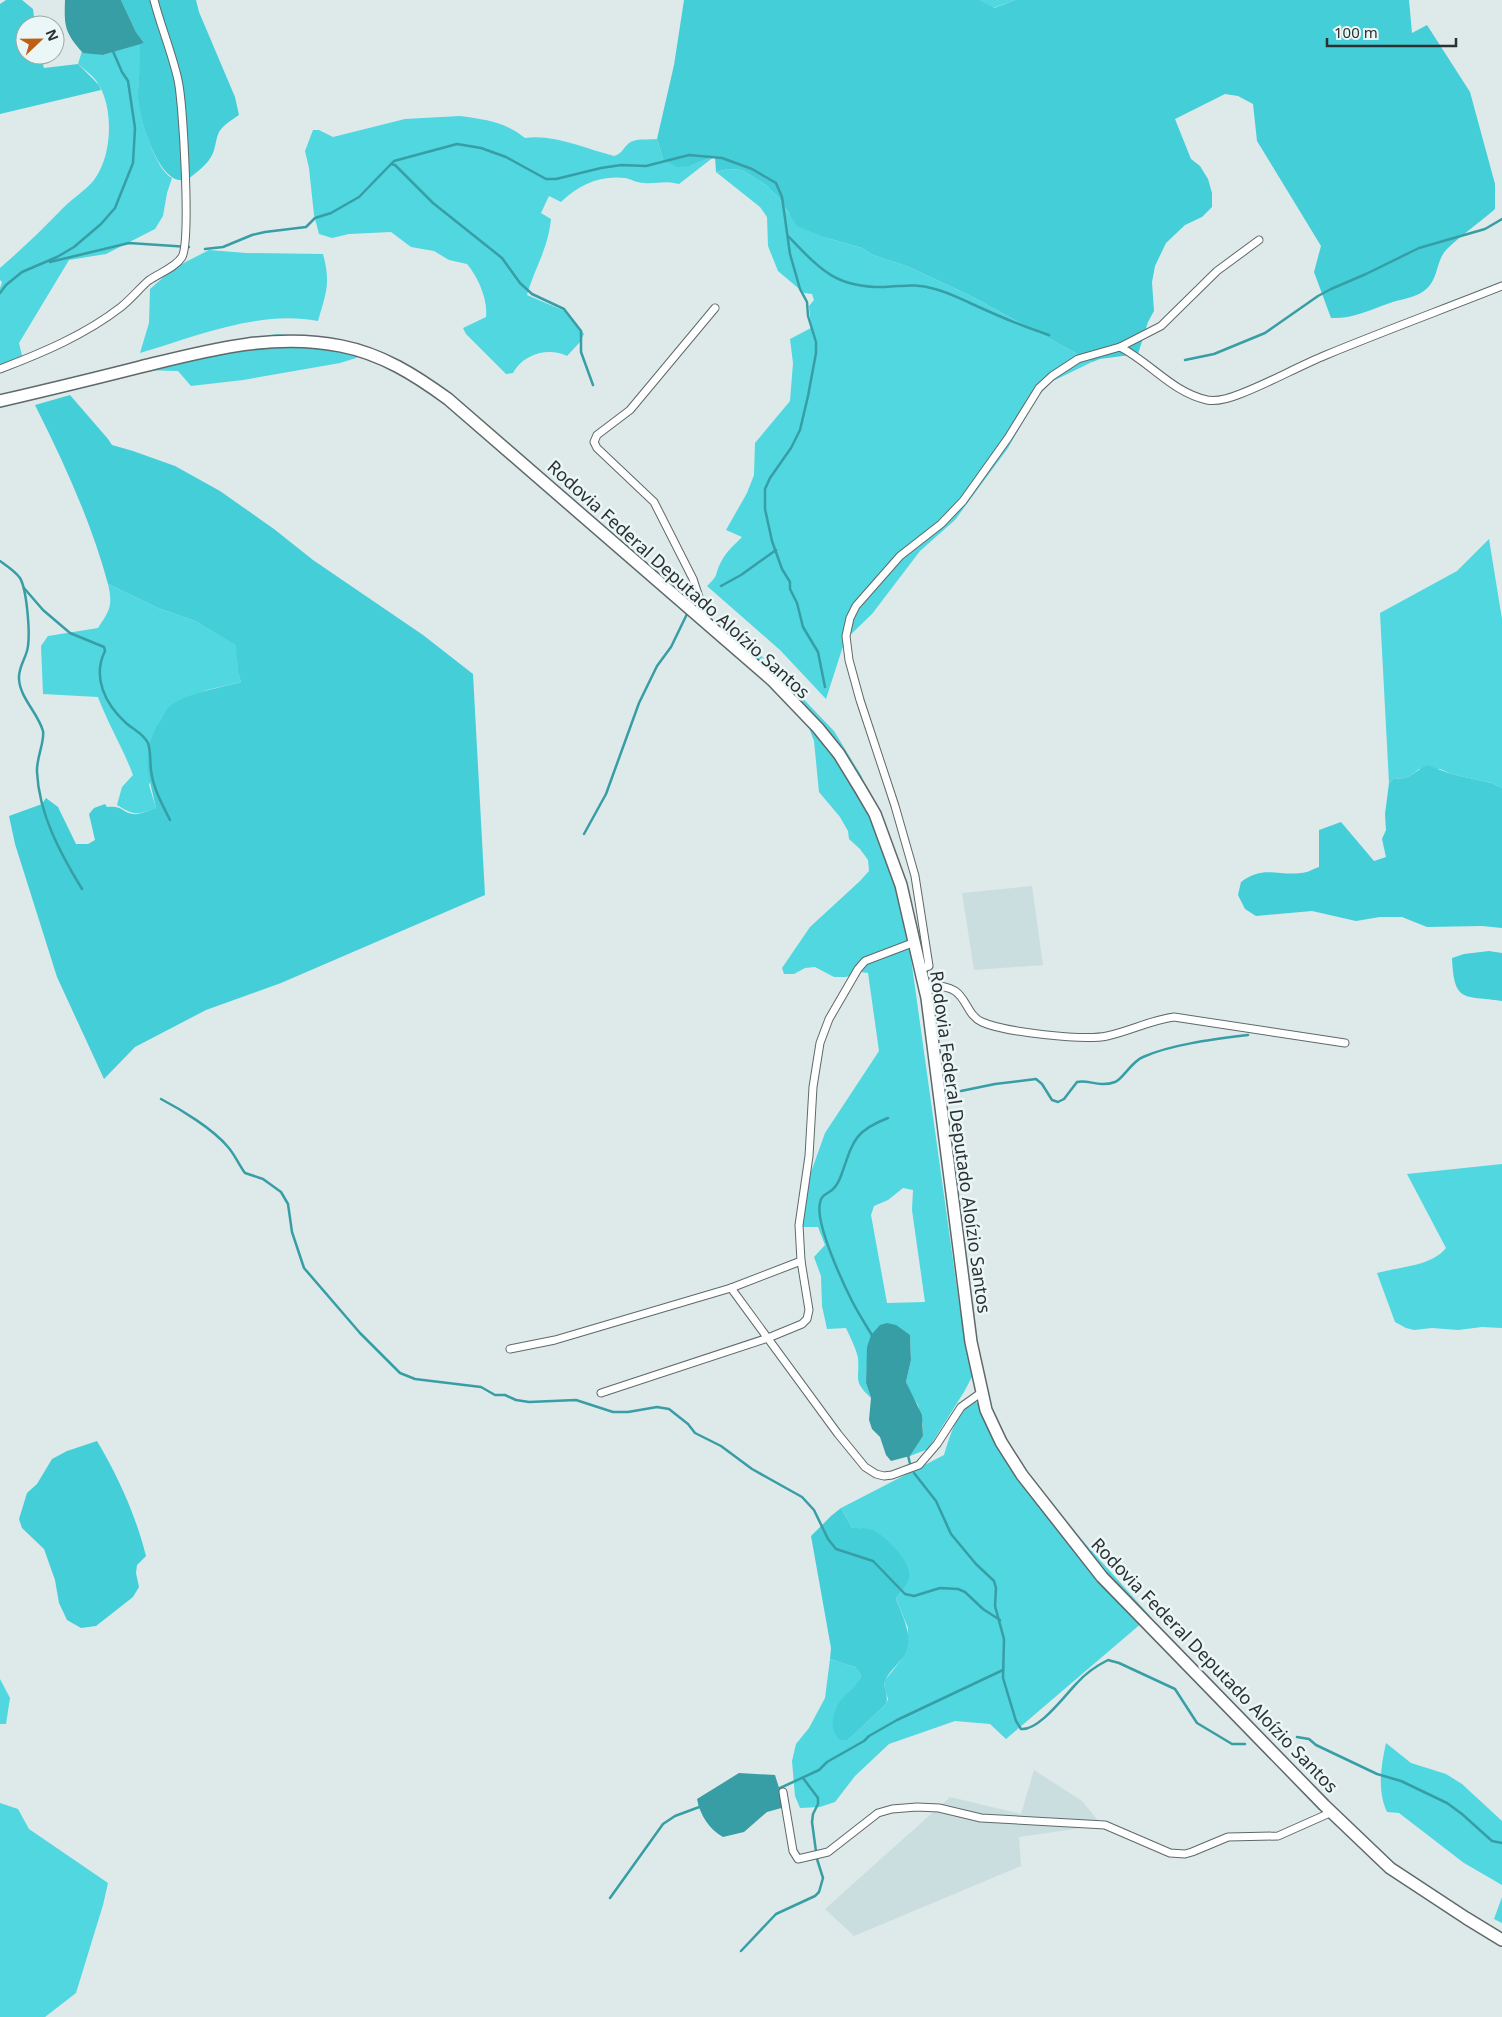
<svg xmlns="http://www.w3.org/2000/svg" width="1502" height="2017" viewBox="0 0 1502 2017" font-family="'Noto Sans',sans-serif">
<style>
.built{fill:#cadee0}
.green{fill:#50d7e0;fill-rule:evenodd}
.forest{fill:#44ced8}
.water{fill:#379ea5}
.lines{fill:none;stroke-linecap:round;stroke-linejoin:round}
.stream{stroke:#379ea5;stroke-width:2.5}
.minor-casing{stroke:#5f6969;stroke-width:9}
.trunk-casing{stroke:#5f6969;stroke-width:14}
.minor{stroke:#fff;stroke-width:7}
.trunk{stroke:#fff;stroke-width:11}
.labels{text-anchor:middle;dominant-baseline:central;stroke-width:5;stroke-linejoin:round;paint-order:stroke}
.street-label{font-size:18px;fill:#2c3030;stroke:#ebf6f7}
</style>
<rect width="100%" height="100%" fill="#dee9ea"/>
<g class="built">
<polygon points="1032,886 1043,965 974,970 962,893"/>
<polygon points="1034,1770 1082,1801 1102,1825 1019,1837 1021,1866 854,1936 825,1909 950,1797 1021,1814"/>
</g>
<g class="green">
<polygon points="980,0 1015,0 993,8"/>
<path d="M139 44C143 65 138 76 138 94 138 113 155 170 172 178L167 193 163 216 155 229 106 254 69 260 19 343 24 364 0 368V288L2 282 0 280V268C22 249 43 229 63 208 73 198 86 190 94 180 112 156 114 111 99 85 95 77 85 70 78 64L82 51 103 55Z"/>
<path d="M460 116C487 120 503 121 525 138 554 134 586 149 614 156 622 154 623 148 629 143 635 138 649 140 657 139L663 159 690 166 715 156 679 184C664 180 659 184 644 183 637 183 631 179 625 178 600 175 578 185 561 202L549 196 541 213 551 219C548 249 535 267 527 295L567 312 584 334 580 342 567 356C549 347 523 354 513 373L506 374 466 334 463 328 486 317C488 299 478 277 467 264L449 260 434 251 411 247 391 232 349 234 332 238 319 234 314 215 309 168 305 151 313 130H319L333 137 405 119Z"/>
<path d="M728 169 742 170 766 185 779 198 789 214 827 238 862 248 873 255 909 267 971 296 1092 362 1053 381 1036 398 1008 448 955 520 920 551 872 614 845 640 826 699 780 650 707 586C720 574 714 575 721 562 726 552 734 545 742 537L726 530 747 493 754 475 755 443 790 401 793 363 790 339 811 328 809 306 814 300 812 294 804 293 778 271 768 246 767 217 760 207 716 172Z"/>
<path d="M209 250 246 253 323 254C331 283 326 293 318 321 258 310 197 336 140 353L149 323 150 289 174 268Z"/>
<polygon points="277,334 304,336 369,348 356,358 340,363 243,380 191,386 178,371 143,370 250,339"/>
<path d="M1489 539 1502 619V788L1491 783 1451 774 1440 769H1419C1411 776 1406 780 1394 778L1389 783 1380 613 1457 571Z"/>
<path d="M108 584 158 608 195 621 237 645 238 673 241 682 207 690 183 700 149 785 156 808C137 815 135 816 117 805L122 787 133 775C123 748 108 724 98 697L43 694 41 646 48 636 98 628C110 610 113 606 108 584Z"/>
<path d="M741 638 768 662 834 731 861 775 886 830 902 894 960 1310 974 1373 964 1392 928 1449 910 1456 923 1436V1425L918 1405 911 1395 906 1382 911 1360 910 1335 907 1334 867 1362 866 1383 871 1398C852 1380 860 1380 858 1358 856 1348 850 1337 846 1328L827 1329 822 1306 821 1276 814 1257 825 1245 818 1227H796L805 1189 825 1133 879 1051 868 973 860 972 846 977H834L815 967 805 968 794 974H784L782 968 810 927 860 881 869 871 868 860 860 849 849 839 848 831 840 817 819 792 814 741 809 728 752 657ZM903 1188 913 1190 912 1210 925 1302 887 1303 871 1215 874 1206 888 1200Z"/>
<path d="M1502 1164V1328L1482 1327 1458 1330 1432 1328 1414 1330 1406 1328 1395 1322 1377 1273C1399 1267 1432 1266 1446 1248L1407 1174Z"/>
<path d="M969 1399 987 1407 1011 1454 1083 1541 1150 1616 1006 1739 990 1724 955 1721 889 1744 855 1776 835 1802 820 1807 800 1808 795 1796 792 1761 796 1744 809 1728 825 1698 830 1659 855 1667 861 1675 858 1684 847 1695 840 1740H848L886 1704 888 1699 885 1690V1680L902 1659 907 1637 908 1628 896 1599 909 1578 861 1528H852L841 1508 944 1455C950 1434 957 1416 969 1399Z"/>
<polygon points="0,1679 10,1698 6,1724 0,1724"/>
<path d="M1386 1743 1411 1763 1446 1774 1462 1784 1502 1821V1885L1464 1863 1399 1813 1387 1812C1377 1790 1381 1766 1386 1743Z"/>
<polygon points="0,1803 18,1809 29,1829 108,1883 103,1905 76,1993 45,2017 0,2017"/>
<polygon points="1502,1897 1502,1923 1494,1919"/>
</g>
<g class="forest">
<polygon points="6,0 22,0 33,9 35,25 25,25 25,55 40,55 44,68 78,64 99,85 101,90 0,114 0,4"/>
<path d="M121 0H196L199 12 235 97 239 115C232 120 224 124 219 132 216 138 216 144 214 150 211 161 201 169 192 176 162 200 137 114 138 94 138 76 142 63 139 44L144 43 136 32Z"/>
<path d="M684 0H980L994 8 1015 0H1409L1412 33 1427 25 1470 92 1495 184V209C1479 223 1461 235 1446 250 1437 260 1438 275 1430 285 1420 298 1404 298 1390 303 1369 310 1353 319 1331 318L1314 272 1321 246 1257 141 1253 104 1238 96 1225 94 1175 119 1191 159 1200 166 1208 179 1212 193V207L1202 217 1185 225 1166 243 1155 266 1152 282 1154 311 1148 322 1138 354 1100 359 1092 362 971 296 909 267 873 255 862 248 827 238 797 226 779 198 766 185 742 170 728 169 716 172 715 156 690 166 677 167 663 159 657 139 674 65Z"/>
<path d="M70 395 108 439 112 445 133 451 175 466 220 491 274 529 313 560 423 635 473 674 485 895 281 983 206 1010 135 1047 104 1079 57 977 15 844 9 816 42 804 46 798 58 807 76 844H88L95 840 89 814 94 808 105 804 107 807C123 805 121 812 133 814 140 815 149 810 156 808 149 776 140 754 159 723 162 719 165 711 169 707 184 694 222 687 241 682L238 673 236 645 195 621 158 608 108 584C91 521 64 463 35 405Z"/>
<path d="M1427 765 1451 774 1491 783 1502 788V928L1482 926 1427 927 1402 917H1380L1356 921 1312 911 1256 916 1245 909 1238 895 1241 882C1263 865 1277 876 1301 873 1307 873 1313 869 1319 867V830L1341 822 1374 861 1386 857 1382 839 1386 830 1385 814 1389 783 1394 778C1409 781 1415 771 1427 765Z"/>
<path d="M1489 951 1502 953V1001C1464 995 1454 1004 1452 958L1464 954Z"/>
<path d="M97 1441C118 1476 136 1516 146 1556L137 1565 136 1573 139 1587 133 1597 96 1626 81 1628 67 1620 59 1603 55 1580 44 1549 22 1528 19 1519 27 1493 37 1484 52 1459 67 1451Z"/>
<path d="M841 1508 852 1528C859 1528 866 1528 872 1530 885 1535 913 1563 909 1579 907 1585 899 1593 896 1599 903 1618 916 1640 902 1659 897 1665 888 1673 885 1681 883 1689 889 1696 886 1704L848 1740H840C829 1731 832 1714 839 1703 847 1691 857 1689 861 1675L855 1667 830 1659 831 1648 811 1536 831 1516Z"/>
</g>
<g class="water">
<path d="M65 0H121L136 32 144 43 103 55 83 53C65 33 64 27 65 0Z"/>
<polygon points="887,1323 896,1325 910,1335 911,1360 906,1382 922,1415 923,1436 910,1456 891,1461 886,1455 880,1437 872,1429 869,1420 871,1398 866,1383 867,1347 871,1335 880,1325"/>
<path d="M739 1773 775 1775 785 1807 767 1812 744 1832 723 1837C709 1829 700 1815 697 1799Z"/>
</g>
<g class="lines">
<g class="stream">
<polyline points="391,164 395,165 433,203 502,258 520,283 532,294 564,309 581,331 581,352 593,385"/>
<path d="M788 236C820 269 835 288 885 287 906 286 914 283 935 289 947 292 959 298 970 303 996 315 1021 326 1049 335"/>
<polyline points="205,249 223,247 252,235 265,232 306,227 315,218 331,213 359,197 394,161 457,144 481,148 506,157 546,179 556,179 601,168 621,165 646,166 689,155 722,158 752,169 776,183 782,197 790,254 800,289 807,302 808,316 816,342 816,353 808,396 800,430 791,448 770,478 765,489 765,509 772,541 782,569 790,582 790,589 797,603 803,627 818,652 825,687"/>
<polyline points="50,262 129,243 189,247"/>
<polyline points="0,293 6,285 22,272 57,257 74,247 101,224 115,208 133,163 135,128 128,81 122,72 112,49"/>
<polyline points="1185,360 1214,354 1265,333 1318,296 1331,289 1366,274 1419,248 1485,229 1502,219"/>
<path d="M0 561C7 566 15 571 20 578 27 590 30 632 28 646 27 657 18 667 19 679 20 698 38 713 43 731 45 741 36 759 37 772 39 814 60 853 82 889"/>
<polyline points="721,586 741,575 776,550"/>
<path d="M24 588 43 610 70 633 104 647 105 651C92 677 105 704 126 723 134 730 143 733 148 743 151 752 150 761 151 770 153 788 162 804 170 820"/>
<polyline points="584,834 606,794 639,703 657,666 671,647 687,614"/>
<path d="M961 1091 995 1084 1036 1079 1042 1084 1052 1100 1058 1102 1064 1099 1077 1082C1089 1079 1098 1088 1115 1082 1123 1079 1131 1062 1143 1057 1172 1044 1216 1039 1248 1035"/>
<path d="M161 1099C182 1110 213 1129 228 1147 235 1155 239 1165 245 1173L263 1179 281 1192 288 1204 292 1232 304 1268 360 1333 400 1373 415 1379 481 1387 495 1395H505L516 1400 529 1402 576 1400 613 1412H628L657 1407 669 1409 688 1424 695 1433 721 1446 752 1469 802 1497 814 1510 828 1539 836 1549 873 1561 905 1594 914 1596 940 1588 958 1589 965 1592 983 1609 1000 1620"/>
<path d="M873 1337C866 1325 858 1313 852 1301 842 1281 815 1223 820 1203 821 1195 827 1194 832 1190 837 1186 840 1179 842 1173 853 1142 854 1131 888 1118"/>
<polyline points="908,1455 910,1464"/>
<path d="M914 1473 936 1501 951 1534 976 1564 994 1581 996 1588 995 1606 1004 1639 1003 1678 1016 1721 1021 1729C1039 1731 1065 1695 1077 1683 1085 1674 1098 1665 1108 1660L1119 1663 1175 1689 1197 1723 1232 1744H1245"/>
<polyline points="1297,1737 1309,1739 1316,1745 1377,1774 1401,1781 1447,1803 1462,1814 1492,1841 1502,1843"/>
<polyline points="778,1789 819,1770 827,1762 864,1741 869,1736 897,1720 1003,1670"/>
<polyline points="610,1898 663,1824 675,1816 702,1806"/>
<polyline points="741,1951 776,1914 815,1896 819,1892 823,1878 817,1859 812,1822 813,1814 818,1804 818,1798 803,1778"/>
</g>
<defs>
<g id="minor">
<polyline points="1120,347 1161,326 1217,271 1259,240"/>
<path d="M0 369C42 353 85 335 121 307 131 299 139 289 148 281 159 273 175 268 182 257 191 240 183 103 178 80 172 53 161 27 154 0"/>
<polyline points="707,621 693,579 654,502 597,448 594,442 597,435 630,410 715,308"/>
<path d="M921 969 929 966 915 876 895 806 860 700 849 660 846 636 850 618 856 606 900 556 941 524 963 501 1008 438 1039 388 1052 376 1078 359 1120 347C1151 363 1172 392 1207 400 1217 402 1230 398 1240 394 1269 383 1297 367 1326 355 1384 331 1444 309 1502 286"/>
<path d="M925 985C934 986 946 985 955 991 967 999 968 1016 982 1022 1004 1032 1084 1041 1107 1036 1130 1031 1151 1020 1174 1017L1345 1043"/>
<polyline points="731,1288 838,1434 865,1467 876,1474 884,1476 892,1475 919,1465 937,1444 961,1407 982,1392"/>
<polyline points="510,1349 555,1340 731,1288 801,1261"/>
<polyline points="601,1393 768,1338 802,1324 807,1319 809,1310 801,1261 799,1225 809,1156 813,1087 820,1043 829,1019 858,969 865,961 915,942"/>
<polyline points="783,1792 793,1851 798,1859 828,1852 878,1813 892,1809 917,1807 939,1808 981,1818 1105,1825 1170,1853 1185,1854 1192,1852 1228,1837 1278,1836 1332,1812"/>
</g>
<path id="trunk" d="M0 401C47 390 93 379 140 367 205 351 273 332 341 346 382 354 415 375 448 399L772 680 818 728 839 754 861 790 875 814 901 885 927 998 971 1342 986 1410 1001 1442 1022 1475 1102 1577 1324 1805 1390 1868 1466 1918 1502 1940"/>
</defs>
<use href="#minor" class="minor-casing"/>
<use href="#trunk" class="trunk-casing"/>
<use href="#minor" class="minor"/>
<use href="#trunk" class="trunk"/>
</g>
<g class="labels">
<g class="street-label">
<text transform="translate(679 579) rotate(42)">Rodovia Federal Deputado Aloízio Santos</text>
<text transform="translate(961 1142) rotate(82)">Rodovia Federal Deputado Aloízio Santos</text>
<text transform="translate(1215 1665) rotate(46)">Rodovia Federal Deputado Aloízio Santos</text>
</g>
</g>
<g transform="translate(40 40) rotate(68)"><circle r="24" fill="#ebf6f7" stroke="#9fa7a7"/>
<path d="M0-4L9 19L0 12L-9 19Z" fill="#bd5f15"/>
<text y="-8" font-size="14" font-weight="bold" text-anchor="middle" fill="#2c3030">N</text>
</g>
<path d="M1327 38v8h129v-8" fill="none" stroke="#2c3030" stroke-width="2.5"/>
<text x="1334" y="38" font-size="15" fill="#2c3030" stroke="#ebf6f7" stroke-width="4" paint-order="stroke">100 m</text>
</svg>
